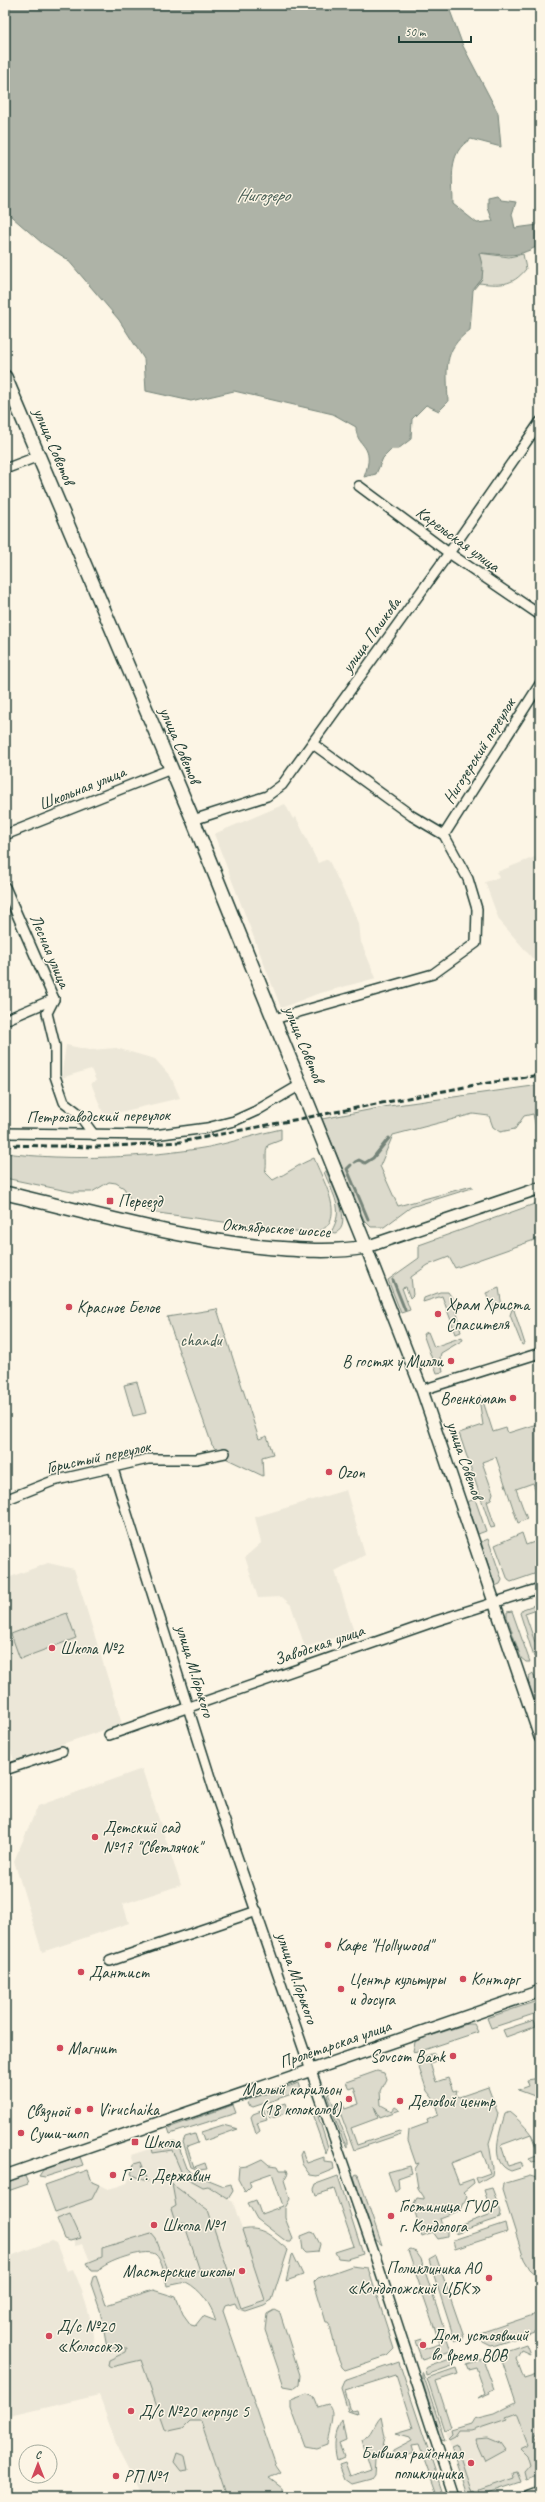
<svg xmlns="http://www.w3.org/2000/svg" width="545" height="2502" font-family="Caveat,sans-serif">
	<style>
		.built { fill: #ece7d8 }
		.green { fill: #dcdacc; stroke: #7e8c80 }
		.water { fill: #aeb3a7; stroke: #758479 }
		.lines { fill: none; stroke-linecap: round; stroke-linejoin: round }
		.stream { stroke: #758479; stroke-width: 3 }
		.minor-casing { stroke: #1f3d34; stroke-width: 12 }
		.tertiary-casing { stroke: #1f3d34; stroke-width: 14 }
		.secondary-casing { stroke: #1f3d34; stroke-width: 16 }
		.minor { stroke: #fcf5e5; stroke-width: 9 }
		.tertiary { stroke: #fcf5e5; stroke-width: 11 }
		.secondary { stroke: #fcf5e5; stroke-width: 13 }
		.rail { stroke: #1f3d34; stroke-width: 3; stroke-dasharray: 6 3; stroke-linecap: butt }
		.poi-dot { fill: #d1495b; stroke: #fcf5e5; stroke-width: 1.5 }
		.labels { text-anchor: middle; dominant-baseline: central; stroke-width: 3; stroke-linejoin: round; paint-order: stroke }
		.street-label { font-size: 17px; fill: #1f3d34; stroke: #fcf5e5 }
		.poi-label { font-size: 17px; fill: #1f3d34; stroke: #fcf5e5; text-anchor: start }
		.park-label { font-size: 17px; fill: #455c52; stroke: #fcf5e5 }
		.water-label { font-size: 18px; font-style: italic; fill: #435a51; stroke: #fcf5e5 }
	</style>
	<rect width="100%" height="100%" fill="#fcf5e5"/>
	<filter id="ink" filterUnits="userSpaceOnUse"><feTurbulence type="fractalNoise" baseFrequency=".025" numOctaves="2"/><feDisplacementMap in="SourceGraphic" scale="8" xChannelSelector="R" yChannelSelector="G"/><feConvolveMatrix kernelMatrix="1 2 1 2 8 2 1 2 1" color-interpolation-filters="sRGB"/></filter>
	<g filter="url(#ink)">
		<g class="built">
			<path d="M285,804L293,819L296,817L318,863L328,859L359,923L361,942L376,978L317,994L281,1008L214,834Z"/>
			<path d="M540,855V967L499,920L485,882L499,878L497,872Z"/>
			<path d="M66,1045L90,1050L116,1048L155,1059L171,1077L180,1098L112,1114L103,1113L91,1083L96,1081L91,1069L61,1078Z"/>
			<path d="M346,1490L365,1555L335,1571L354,1632L305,1647L291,1605L282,1597L258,1598L245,1557L261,1543L255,1517Z"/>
			<path d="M48,1563L74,1569L122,1724L14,1760L5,1734V1579Z"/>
			<path d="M142,1769L181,1885L123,1904L129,1923L42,1952L14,1861L38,1806Z"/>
			<path d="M174,2141L184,2172L233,2202L265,2300L241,2308L226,2262L181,2277L168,2270L156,2239L90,2261L83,2244L75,2246L65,2218L58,2220L45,2185L88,2170L93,2182L108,2189L119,2186L127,2183L135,2166L131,2155Z"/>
			<path d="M51,2241L56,2243L67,2271L73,2269L82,2290L92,2325L94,2347L115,2341L136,2345L161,2419L201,2421L226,2497H142L119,2452L99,2395L5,2417V2258Z"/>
			<path d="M517,2413L540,2475L476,2497H468L446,2432L496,2415Z"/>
		</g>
		<g class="green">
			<path d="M479,253L509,257L523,254L526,269C512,287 499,285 478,283L482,279Z"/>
			<path d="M540,1085V1134L537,1132L533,1114L524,1116L515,1129L500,1132L493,1127L489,1116L473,1114L393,1135L380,1166L398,1206L472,1186V1188L411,1207L384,1227H371L364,1220L322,1119L389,1106Z"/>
			<path d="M281,1129V1140L268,1145C264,1153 268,1164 265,1172L273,1180C288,1173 299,1164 314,1158C323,1182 352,1226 310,1234L151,1212L132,1202L124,1188L116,1183L109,1182L92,1192H72L5,1178V1153C69,1161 146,1158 209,1147C234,1142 257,1134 281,1129Z"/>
			<path d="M326,1171C331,1183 355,1226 335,1233L331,1232C345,1209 333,1195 324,1172Z"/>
			<path d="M540,1202V1238L455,1268L449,1257L428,1265L411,1277L413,1295L410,1298L406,1287L402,1288L410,1310L401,1313L388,1280L419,1258V1245Z"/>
			<path d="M499,1288L502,1307L492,1310L486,1293Z"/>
			<path d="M440,1292H448L455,1302L461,1332L456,1334L442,1296L423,1302L424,1298Z"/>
			<path d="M513,1307L525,1344L522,1345L510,1315Z"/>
			<path d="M217,1309L259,1439L267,1436L273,1454L262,1457L263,1476L223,1457L212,1445L167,1317Z"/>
			<path d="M428,1332L434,1347L462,1337L463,1340L441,1353L440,1357L443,1372L437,1373L423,1334Z"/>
			<path d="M137,1382L146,1413L133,1416L124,1385Z"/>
			<path d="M481,1395L493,1432L506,1428L508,1433L540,1423V1503L533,1483L516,1489L527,1519L518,1523L496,1457L482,1462L493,1493L491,1499L487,1501L495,1527L491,1528L459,1433L483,1425L479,1399Z"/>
			<path d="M475,1499L486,1531L478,1534L467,1502Z"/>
			<path d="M522,1533L526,1545L540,1540V1572L511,1582L508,1580L495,1545Z"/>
			<path d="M488,1539L502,1580L500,1584L495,1586L481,1542Z"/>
			<path d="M540,1603V1608L525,1613L540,1657L538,1659L534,1657L520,1613L523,1609Z"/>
			<path d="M512,1611L530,1662H526L521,1658L507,1617V1612Z"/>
			<path d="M67,1613L76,1638L20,1659L11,1634Z"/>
			<path d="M533,1673L540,1692V1715L528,1681L529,1676Z"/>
			<path d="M540,2000V2012L491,2028L487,2018Z"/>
			<path d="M534,2020L536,2026L506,2037L503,2030Z"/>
			<path d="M467,2024H474L478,2032L415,2053L413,2051L415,2042L418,2040Z"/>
			<path d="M434,2053L436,2061L430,2063L436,2082L448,2078L453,2091L457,2090L456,2094L459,2097L488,2087L498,2114L489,2143L493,2168L492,2175L478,2183L476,2178L490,2173L482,2151L451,2163L459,2184L473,2179L474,2183L463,2192L467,2196L461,2210L440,2218L444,2231L447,2230V2237L438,2239L433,2232L422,2236L413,2205L417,2198L424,2199V2197L418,2188L415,2169L419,2163L416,2164L408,2141L409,2130L428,2123L427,2120L438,2115L435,2101L427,2091L416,2059Z"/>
			<path d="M377,2071L384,2073L386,2079L380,2091L381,2105L392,2111L395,2107L400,2110L380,2117L374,2106L378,2118L351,2128L357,2145L399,2131L401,2134L354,2150L337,2104L342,2102L345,2109L359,2104L354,2087L349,2089L346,2082Z"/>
			<path d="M540,2078V2098L518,2090L529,2086L527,2080Z"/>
			<path d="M299,2083L301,2089L298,2092L253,2107L247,2104L250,2099Z"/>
			<path d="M329,2093L347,2141V2147L343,2140L327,2096Z"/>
			<path d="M285,2103L288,2112L270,2118L267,2109Z"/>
			<path d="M233,2105L236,2113L170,2134L168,2128Z"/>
			<path d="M264,2110L267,2120L257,2123L260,2131L256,2134L251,2117L253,2114Z"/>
			<path d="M509,2112C525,2125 540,2140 540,2161L532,2163L529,2159L539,2155L531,2134L501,2145L508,2166L521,2162L523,2167L511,2171C488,2163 500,2131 505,2114Z"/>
			<path d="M317,2113L328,2147L326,2154L315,2123L316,2122L313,2114Z"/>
			<path d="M223,2125L238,2129L204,2141L201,2132Z"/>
			<path d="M195,2134L198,2143L187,2147L194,2167L205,2163L207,2169L199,2170L191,2167L183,2142L185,2137Z"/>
			<path d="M174,2141L178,2144L187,2168L193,2174L223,2186L231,2184L233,2191L228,2199L208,2186L203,2187L183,2176L172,2150L153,2153L152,2148Z"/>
			<path d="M302,2151L307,2163L324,2157V2162L333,2163L334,2169L317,2176L310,2175L302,2164L300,2155Z"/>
			<path d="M80,2157L83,2165L45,2177L39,2176L43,2170Z"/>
			<path d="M262,2159L269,2165L278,2166L280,2170H287L288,2173L284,2180L290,2199L285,2208V2218L293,2238L291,2242H287L257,2219L248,2203L256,2200L261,2214L283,2206L272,2173L249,2181L251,2186L245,2192L238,2179L239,2167L247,2166Z"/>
			<path d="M141,2162L148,2181H146L131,2174L134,2164Z"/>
			<path d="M410,2166L412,2173L398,2178L399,2189L395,2192L388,2172Z"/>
			<path d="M88,2170L92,2182L99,2185L92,2199L55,2212L45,2185Z"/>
			<path d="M356,2174L358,2175L382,2245L375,2239L354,2177Z"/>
			<path d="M25,2176L28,2184L5,2192V2183Z"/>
			<path d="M338,2176L363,2254L347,2259L338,2258L335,2252L354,2246L334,2189L316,2195L314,2189L316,2184Z"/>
			<path d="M530,2176L540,2179V2278L530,2269L524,2259L502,2190L503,2184Z"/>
			<path d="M172,2184L208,2211L241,2308L265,2300L242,2230C263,2225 273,2238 288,2250L272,2300L264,2305L246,2311L238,2309L235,2303L225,2306L223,2311L276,2465L281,2472L269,2478L282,2488L283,2497H226L201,2421H190L183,2428L169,2431L165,2429L141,2360L111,2367L108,2365L109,2360L126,2352L127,2348H107L100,2310L91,2284L93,2277L96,2276L106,2305L153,2290L176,2297L183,2314L191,2325L195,2326L203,2316L216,2321C211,2304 201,2290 186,2282L167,2286C165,2277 162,2259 155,2254C145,2248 104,2262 98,2271H92L87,2263L102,2257V2248L151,2233L156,2239L168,2270L181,2277L200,2271L184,2223L176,2225L171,2209L176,2206Z"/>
			<path d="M492,2188L501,2212L500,2218L455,2233L458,2226L492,2214L484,2190Z"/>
			<path d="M70,2214L81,2238L70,2241L65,2239L57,2219Z"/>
			<path d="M505,2223L507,2232L455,2249L453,2240Z"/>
			<path d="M311,2232L314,2233L320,2244L318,2252L306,2253L303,2250L301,2236Z"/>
			<path d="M411,2250L416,2252L421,2259L451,2351L422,2360L415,2341L421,2339L424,2349L440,2344L408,2251Z"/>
			<path d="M293,2254L303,2275L286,2281L292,2255Z"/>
			<path d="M436,2256L464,2337L455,2341L429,2260Z"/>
			<path d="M352,2266L368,2268L394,2349L387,2356L345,2370L342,2367L336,2352L330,2325L328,2322H326L314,2282L318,2278Z"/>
			<path d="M274,2310L280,2313L300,2375L299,2385L295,2388L284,2386L265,2330L267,2314Z"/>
			<path d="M539,2313L540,2330L496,2345L491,2346L483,2342L480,2333Z"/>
			<path d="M526,2344L530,2354L521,2350L516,2358L524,2379L540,2374V2432L535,2435L540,2443V2475L526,2480L524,2472L530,2465L527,2455L520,2448L529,2444L517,2413L506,2417L507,2419L471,2431H459L455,2437L449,2440L448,2438L452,2434L451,2430L471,2424L474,2419L494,2414L516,2403L501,2358L496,2360L494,2355Z"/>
			<path d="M450,2359L455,2365L426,2375L425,2368Z"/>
			<path d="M483,2359L494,2389L489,2391L490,2393L478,2398L485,2393L476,2367L468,2369L466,2364Z"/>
			<path d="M399,2362L444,2497H438L419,2445L412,2446L414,2453L396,2459L392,2456L393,2451L412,2441L410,2437L396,2433L413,2428L396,2375L345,2391L351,2411L356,2410L357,2414L348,2411L341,2388L344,2381Z"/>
			<path d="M456,2368L458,2374L436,2381L451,2427L444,2430L427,2378Z"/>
			<path d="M422,2371L445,2441L441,2440L422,2380Z"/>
			<path d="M307,2394L314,2397L318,2407L328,2404C337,2412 328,2433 327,2444L316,2448L305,2446L291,2408V2400Z"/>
			<path d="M381,2417L385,2437L382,2450L375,2458L374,2475L371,2479L352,2484L345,2479L339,2464L345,2462L350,2476L371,2469L362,2440C374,2435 373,2425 381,2417Z"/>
			<path d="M342,2420L346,2441L339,2444L344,2457L337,2460C333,2446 335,2432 342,2420Z"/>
			<path d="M488,2438L500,2443L505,2450L485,2461L475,2439Z"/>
			<path d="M456,2445L472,2492L475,2491L477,2497H468L451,2447Z"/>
			<path d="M177,2453L185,2456L188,2470L181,2471L174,2462Z"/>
			<path d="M517,2472L521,2482L482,2495L480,2490L514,2478L513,2473Z"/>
		</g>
		<path class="water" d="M5,5H448L463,46L498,113L501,147L471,139C447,152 453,180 453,204L477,223L493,221L488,208V197L497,195L501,200L516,202L512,214L515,228L538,225L540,243V245C512,260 508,254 479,253L483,268L482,279L473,290L470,330C442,350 447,370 448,402L439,411L426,405L412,419L411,439L398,449H392L383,458L376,474L364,477C377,443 356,449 356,427L333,414L234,391L191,401L146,391L144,359L119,320L67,259L42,243L5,211Z"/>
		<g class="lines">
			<g class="stream">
				<path d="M355,1162L359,1160L365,1163L373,1158L389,1138"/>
				<path d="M351,1165L347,1169L368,1219"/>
				<path d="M393,1280L405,1310"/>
			</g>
			<g class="minor-casing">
				<g id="minor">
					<path d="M5,469L39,456"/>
					<path d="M359,486L449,553L540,615"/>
					<path d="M193,820L267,796L282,785L449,553L540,422"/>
					<path d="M5,835L171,769"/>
					<path d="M444,835L540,684"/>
					<path d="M5,887L54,999L47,1013L55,1046V1076L64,1102L77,1112L94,1135"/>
					<path d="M274,1019L433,974L476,943L477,909L468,879L444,835L412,816L313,744"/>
					<path d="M5,1020L54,999"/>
					<path d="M5,1133L154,1135L207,1128L234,1121L256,1111L302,1084"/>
					<path d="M422,1390L540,1353"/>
					<path d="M113,1469L214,1790L375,2256L454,2497"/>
					<path d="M5,1500L53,1481L148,1459H196L225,1453"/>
					<path d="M109,1735L436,1621L540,1588"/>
					<path d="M5,1770L62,1751"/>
					<path d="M110,1961L257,1911"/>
				</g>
			</g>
			<g class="tertiary-casing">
				<g id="tertiary">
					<path d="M540,1188L366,1247L422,1390L540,1737"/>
					<path d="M5,2176L540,1991"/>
					<path d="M529,2497L540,2493"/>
				</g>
			</g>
			<g class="secondary-casing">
				<path id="secondary" d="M5,377L193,820L366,1247C333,1253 297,1250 263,1247C176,1238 91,1213 5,1193"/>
			</g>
			<use href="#minor" class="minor"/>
			<use href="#tertiary" class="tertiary"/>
			<use href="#secondary" class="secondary"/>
			<path class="rail" d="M5,1145L97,1147L180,1142L475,1085L540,1075"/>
		</g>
	</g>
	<g class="poi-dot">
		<rect x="106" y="1197" width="8" height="8" rx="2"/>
		<circle cx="69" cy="1307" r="4"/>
		<circle cx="438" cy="1314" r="4"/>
		<circle cx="451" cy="1361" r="4"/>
		<circle cx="513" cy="1398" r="4"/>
		<circle cx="329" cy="1472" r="4"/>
		<circle cx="52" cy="1648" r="4"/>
		<circle cx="95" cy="1837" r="4"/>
		<circle cx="328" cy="1945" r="4"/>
		<circle cx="81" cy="1972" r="4"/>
		<circle cx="463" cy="1979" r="4"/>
		<circle cx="341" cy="1989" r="4"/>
		<circle cx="60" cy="2048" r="4"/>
		<circle cx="453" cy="2056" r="4"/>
		<circle cx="349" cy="2099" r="4"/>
		<circle cx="400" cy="2101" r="4"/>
		<circle cx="90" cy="2109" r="4"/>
		<circle cx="78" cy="2111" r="4"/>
		<circle cx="21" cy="2133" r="4"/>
		<rect x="131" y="2138" width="8" height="8" rx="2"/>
		<circle cx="113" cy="2175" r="4"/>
		<circle cx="391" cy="2216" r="4"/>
		<circle cx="154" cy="2225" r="4"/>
		<circle cx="242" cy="2271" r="4"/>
		<circle cx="489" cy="2278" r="4"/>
		<circle cx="49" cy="2336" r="4"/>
		<circle cx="423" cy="2345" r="4"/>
		<circle cx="131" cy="2411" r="4"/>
		<circle cx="471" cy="2463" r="4"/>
		<circle cx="116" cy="2476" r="4"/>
	</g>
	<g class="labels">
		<g class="street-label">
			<text transform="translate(54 446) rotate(67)">улица Советов</text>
			<text transform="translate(458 539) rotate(36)">Карельская улица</text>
			<text transform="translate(371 635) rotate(-54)">улица Пашкова</text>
			<text transform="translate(180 745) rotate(67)">улица Советов</text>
			<text transform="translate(479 751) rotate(-58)">Нигозерский переулок</text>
			<text transform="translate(82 788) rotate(-22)">Школьная улица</text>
			<text transform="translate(50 951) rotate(67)">Лесная улица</text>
			<text transform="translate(304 1044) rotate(68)">улица Советов</text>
			<text transform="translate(98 1116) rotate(-1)">Петрозаводский переулок</text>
			<text transform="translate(276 1228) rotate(4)">Октябрьское шоссе</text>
			<text transform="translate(98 1457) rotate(-12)">Гористый переулок</text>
			<text transform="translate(465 1460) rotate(71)">улица Советов</text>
			<text transform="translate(319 1645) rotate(-19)">Заводская улица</text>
			<text transform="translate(195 1671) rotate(73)">улица М.Горького</text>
			<text transform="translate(297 1978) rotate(71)">улица М.Горького</text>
			<text transform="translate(335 2044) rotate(-19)">Пролетарская улица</text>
		</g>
		<g class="poi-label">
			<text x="118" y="1201">Переезд</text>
			<text x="446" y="1304">Храм Христа<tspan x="446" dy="20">Спасителя</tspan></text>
			<text x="77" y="1307">Красное Белое</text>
			<text x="443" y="1361" text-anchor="end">В гостях у Милли</text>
			<text x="505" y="1398" text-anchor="end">Военкомат</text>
			<text x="337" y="1472">Ozon</text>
			<text x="60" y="1648">Школа №2</text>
			<text x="103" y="1827">Детский сад<tspan x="103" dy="20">№17 "Светлячок"</tspan></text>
			<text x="336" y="1945">Кафе "Hollywood"</text>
			<text x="89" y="1972">Дантист</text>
			<text x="349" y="1979">Центр культуры<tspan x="349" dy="20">и досуга</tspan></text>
			<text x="471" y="1979">Конторг</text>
			<text x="68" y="2048">Магнит</text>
			<text x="445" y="2056" text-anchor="end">Sovcom Bank</text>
			<text x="341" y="2089" text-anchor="end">Малый карильон<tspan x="341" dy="20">(18 колоколов)</tspan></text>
			<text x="408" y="2101">Деловой центр</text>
			<text x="98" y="2109">Viruchaika</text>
			<text x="70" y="2111" text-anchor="end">Связной</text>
			<text x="29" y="2133">Суши-шоп</text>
			<text x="143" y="2142">Школа</text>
			<text x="121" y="2175">Г. Р. Державин</text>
			<text x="399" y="2206">Гостиница ГУОР<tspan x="399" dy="20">г. Кондопога</tspan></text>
			<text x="162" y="2225">Школа №1</text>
			<text x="481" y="2268" text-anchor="end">Поликлиника АО<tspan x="481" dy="20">«Кондопожский ЦБК»</tspan></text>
			<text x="234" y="2271" text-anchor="end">Мастерские школы</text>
			<text x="57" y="2326">Д/с №20<tspan x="57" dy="20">«Колосок»</tspan></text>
			<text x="431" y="2335">Дом, устоявший<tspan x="431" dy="20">во время ВОВ</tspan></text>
			<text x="139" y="2411">Д/с №20 корпус 5</text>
			<text x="463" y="2453" text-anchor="end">Бывшая районная<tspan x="463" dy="20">поликлиника</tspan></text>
			<text x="124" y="2476">РП №1</text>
		</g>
		<g class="park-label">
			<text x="201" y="1340">chandu</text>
		</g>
		<g class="water-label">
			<text x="263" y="195">Нигозеро</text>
		</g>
	</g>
	<rect width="545" height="2502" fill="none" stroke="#fcf5e5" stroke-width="20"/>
	<rect x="10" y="10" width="525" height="2482" fill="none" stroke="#1f3d34" stroke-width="1.5" filter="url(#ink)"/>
	<g transform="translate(38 2464)"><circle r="19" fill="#fcf5e5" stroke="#a4ab9e"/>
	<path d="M0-3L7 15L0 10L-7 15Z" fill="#d1495b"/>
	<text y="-6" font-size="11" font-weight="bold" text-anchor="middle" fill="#1f3d34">С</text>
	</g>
	<path d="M399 36v6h72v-6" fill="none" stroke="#1f3d34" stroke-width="2"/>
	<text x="405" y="36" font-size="12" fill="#1f3d34" stroke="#fcf5e5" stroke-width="3" paint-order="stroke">50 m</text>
</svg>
